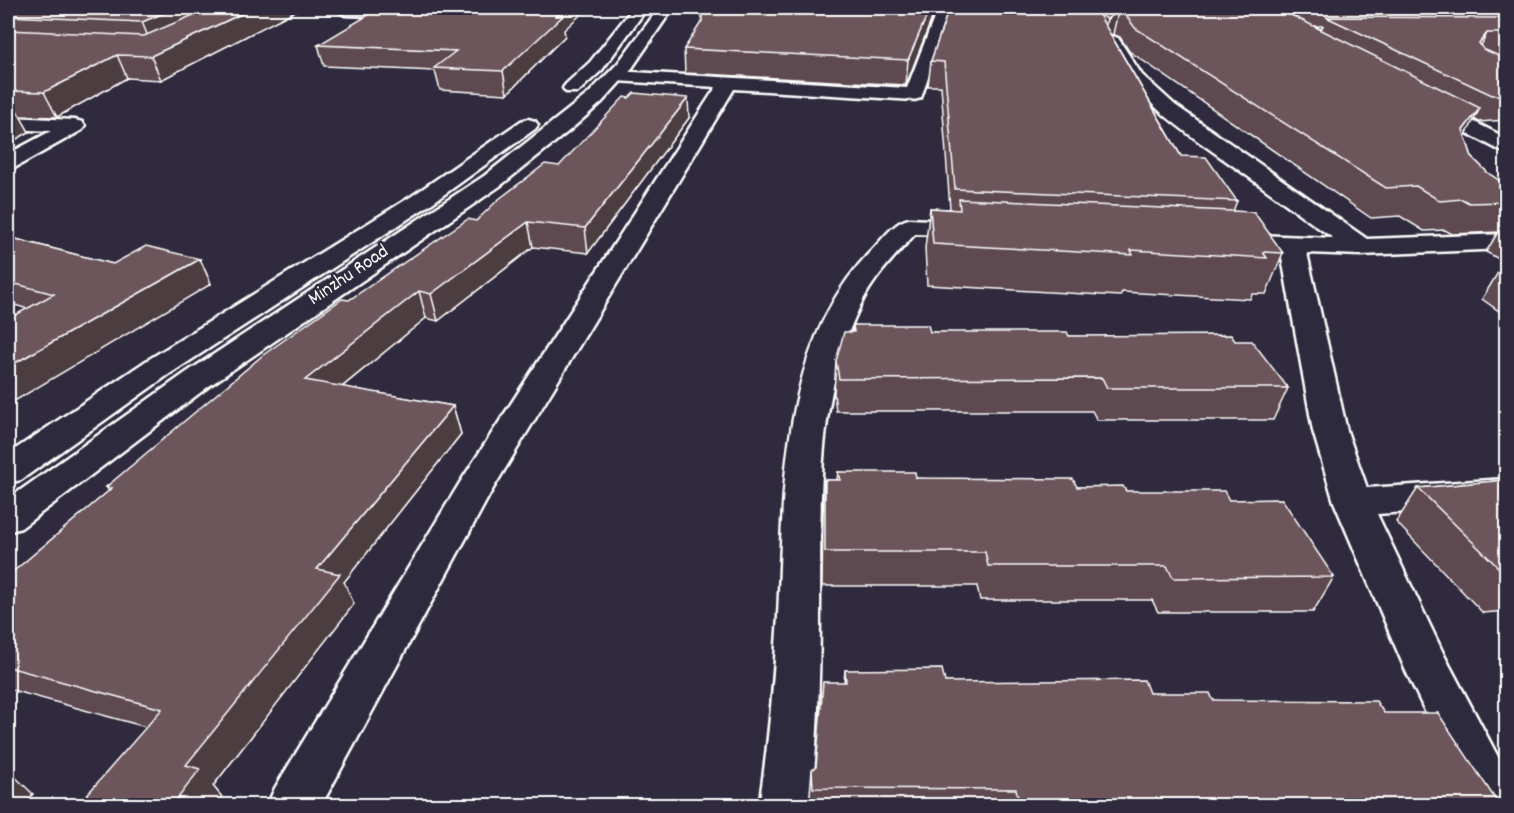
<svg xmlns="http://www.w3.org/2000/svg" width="1514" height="813" font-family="Dekko,sans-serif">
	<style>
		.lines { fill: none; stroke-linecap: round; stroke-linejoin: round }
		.minor-casing { stroke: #fff; stroke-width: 5 }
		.major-casing { stroke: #fff; stroke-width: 5 }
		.minor { fill: #2f2a3d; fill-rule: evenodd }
		.major { fill: #2f2a3d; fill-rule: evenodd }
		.wall { fill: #5d4a4f; stroke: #fff; stroke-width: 1.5; fill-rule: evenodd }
		.shaded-wall { fill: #4c3c40; stroke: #fff; stroke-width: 1.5 }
		.building { fill: #6c565c; stroke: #fff; stroke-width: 1.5 }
		.labels { text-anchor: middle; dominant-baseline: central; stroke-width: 5; stroke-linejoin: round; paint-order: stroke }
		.street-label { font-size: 20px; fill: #fff; stroke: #2f2a3d }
	</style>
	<rect width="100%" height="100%" fill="#2f2a3d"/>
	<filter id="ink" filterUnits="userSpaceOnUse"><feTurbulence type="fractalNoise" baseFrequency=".0167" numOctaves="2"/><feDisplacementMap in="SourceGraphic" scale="12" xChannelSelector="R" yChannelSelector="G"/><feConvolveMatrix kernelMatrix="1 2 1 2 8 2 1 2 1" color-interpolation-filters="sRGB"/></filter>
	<g filter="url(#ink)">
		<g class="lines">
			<g class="minor-casing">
				<g id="minor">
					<path d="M333,8L417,10L424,14L417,18L345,15Z"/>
					<path d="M938,8H952L921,98L914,100L734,89L491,492L321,806H267L275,788L461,481L716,87L616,81L610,80L607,76L610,72L616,71L907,88Z"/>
					<path d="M1112,36L1118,38L1142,75L1175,105L1367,239L1506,234V249L1361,255L1307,253L1347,431L1367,488L1506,479V505L1377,514L1444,655L1506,772V806H1470L1405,669L1334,502L1313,431L1281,252L1224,247L1220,242L1224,237L1233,234L1333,238C1299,214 1266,189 1232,165C1180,128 1134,99 1104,41Z"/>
					<path d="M1431,100L1506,138V152L1499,150L1424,110L1421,106L1424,102Z"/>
					<path d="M8,117L75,120L82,122L85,126L82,130L16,167L8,169V154L51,131L8,129Z"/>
					<path d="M909,219L972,222L981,224L984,229L981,234L972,236L915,234C895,256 873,278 860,306C815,399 821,505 820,605C820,672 818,739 811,806H759C769,742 774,679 778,616C784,493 779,345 872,250C883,239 894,222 909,219Z"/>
				</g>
			</g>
			<g class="major-casing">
				<g id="major">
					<path d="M633,8H642L645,11L602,70L578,92H566L563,88L566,84L590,62Z"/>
					<path d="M659,8H673L630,71L602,102L570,130L500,186L209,386L21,528L8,532V499L187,372L484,176L588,94L618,63Z"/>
					<path d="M528,119L535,121L538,125L535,129L428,206L168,375L21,480L8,483V454L146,361L412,196L521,121Z"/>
				</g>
			</g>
			<use href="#minor" class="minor"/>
			<use href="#major" class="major"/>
		</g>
		<g class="wall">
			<path d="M8,8H301L161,80L127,78L57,117L20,116L29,132L8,144Z"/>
			<path d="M727,8H936L906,85L685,73L684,49Z"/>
			<path d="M949,8H1506V56H1500L1506,59V120L1479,122L1474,119L1465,136L1472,157L1488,173L1506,185V263L1486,252L1498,232L1452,234L1445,230L1424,231L1400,216L1371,218L1129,51L1120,37L1113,34L1111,35L1181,156L1237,201L1233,211L1283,253L1266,294H1252L1250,299L1122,292L1120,296L927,285L925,248L930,208L950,209L941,86H928L931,61ZM1314,26H1323L1321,29Z"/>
			<path d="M564,30L565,36L507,94L440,90L435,71L324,66L318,45Z"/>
			<path d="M689,118L588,253L533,247L438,321L426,318L342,387L453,406L461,434L344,582L354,604L213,786L222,797L146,727L8,689V576L109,491L106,487L349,300L476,221L559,166Z"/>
			<path d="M8,237L113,264L200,259L211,284L28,309L8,303Z"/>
			<path d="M1503,264H1506V316L1482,299Z"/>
			<path d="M853,325L930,332L1235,341L1288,388L1273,420H1097L1092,411H836L834,393L836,361L852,332Z"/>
			<path d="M838,472L916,478L1077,487L1229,500L1334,577L1313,612H1158L1152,600H980L977,586H822L823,514L825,480H837Z"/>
			<path d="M1506,480V611L1483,613L1396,522L1418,488Z"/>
			<path d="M845,670L945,682L1149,693L1213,700L1384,713L1500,806H809L812,770L816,768L844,682Z"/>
		</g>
		<g class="shaded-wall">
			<path d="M176,8H230L151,44L142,22Z"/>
			<path d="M254,8H301L161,80L151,56Z"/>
			<path d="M565,8H588L564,30L565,36L507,94L503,71L556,16Z"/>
			<path d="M930,8H936L906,85L908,60Z"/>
			<path d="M1118,12L1113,34L1102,41L1107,19Z"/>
			<path d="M1487,33L1476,57L1479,43Z"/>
			<path d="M117,55L127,78L57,117L44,92Z"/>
			<path d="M688,98L689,118L588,253L585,228Z"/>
			<path d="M15,107L29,132L8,144V111Z"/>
			<path d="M1480,108L1466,135L1449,158L1463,130Z"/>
			<path d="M528,222L533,247L438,321L431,294Z"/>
			<path d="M200,259L211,284L8,405V367Z"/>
			<path d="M419,291L426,318L316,408L305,380Z"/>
			<path d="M453,406L461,434L344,582L354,604L213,786L222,797L215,806H172L186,765L317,569Z"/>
			<path d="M8,770L33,794L22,806H8Z"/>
		</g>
		<g class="building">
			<path d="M8,8H176L142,22L8,16Z"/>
			<path d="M210,8H254L151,56L117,55L44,92L8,91V30L144,36Z"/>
			<path d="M380,8H565L556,16H563L503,71L434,68L456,51L318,45Z"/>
			<path d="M727,8H930L908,60L684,49L702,21V13Z"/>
			<path d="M949,8H1277L1480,108L1463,130L1472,157L1488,173L1506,185V202L1469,203L1462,199L1440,201L1416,186L1386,188L1135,28L1125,14L1118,12L1107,19L1098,13L1181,156L1206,157L1237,201L955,189L944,62L931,61Z"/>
			<path d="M1326,17L1506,18V33H1487L1479,43L1483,49L1506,59V95H1492Z"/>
			<path d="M634,93L688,98L585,228L528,222L431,294L419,291L305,380L453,406L317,569L340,574L186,765L200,769L172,806H77L162,709L8,667V576L112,488L106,487L263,355L342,299L349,300L468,219L476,221L499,199L545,164L559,166L624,97L629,98Z"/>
			<path d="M8,106L15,107L8,111Z"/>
			<path d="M959,199L1254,212L1283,253L1263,252L1267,258L1131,250L1133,255L933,244L930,208L960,210Z"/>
			<path d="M8,237L113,264L146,246L200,259L8,367V319L54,294L8,282Z"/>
			<path d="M853,325H928L930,332H1067L1069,336L1231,335L1235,341H1252L1288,388H1107L1102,378L839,379L836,361L844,332H854Z"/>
			<path d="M838,472H915L916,478L1073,479L1077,487L1123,486L1126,491H1224L1229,500L1282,499L1334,577L1173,578L1167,566H988L985,552H825V480H840Z"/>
			<path d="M1506,480V575L1418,488Z"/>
			<path d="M942,669L945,682L1144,680L1149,693H1210L1213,700L1376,701L1384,713H1438L1500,806L1020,805L1016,789L813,788L812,770L816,767L823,682H846L845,670Z"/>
		</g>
	</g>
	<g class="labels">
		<g class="street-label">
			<text transform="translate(349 276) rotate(-34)">Minzhu Road</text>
		</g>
	</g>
	<rect width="1514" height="813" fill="none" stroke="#2f2a3d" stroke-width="30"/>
	<rect x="15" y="15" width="1484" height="783" fill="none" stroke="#fff" stroke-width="2" filter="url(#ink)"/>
</svg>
